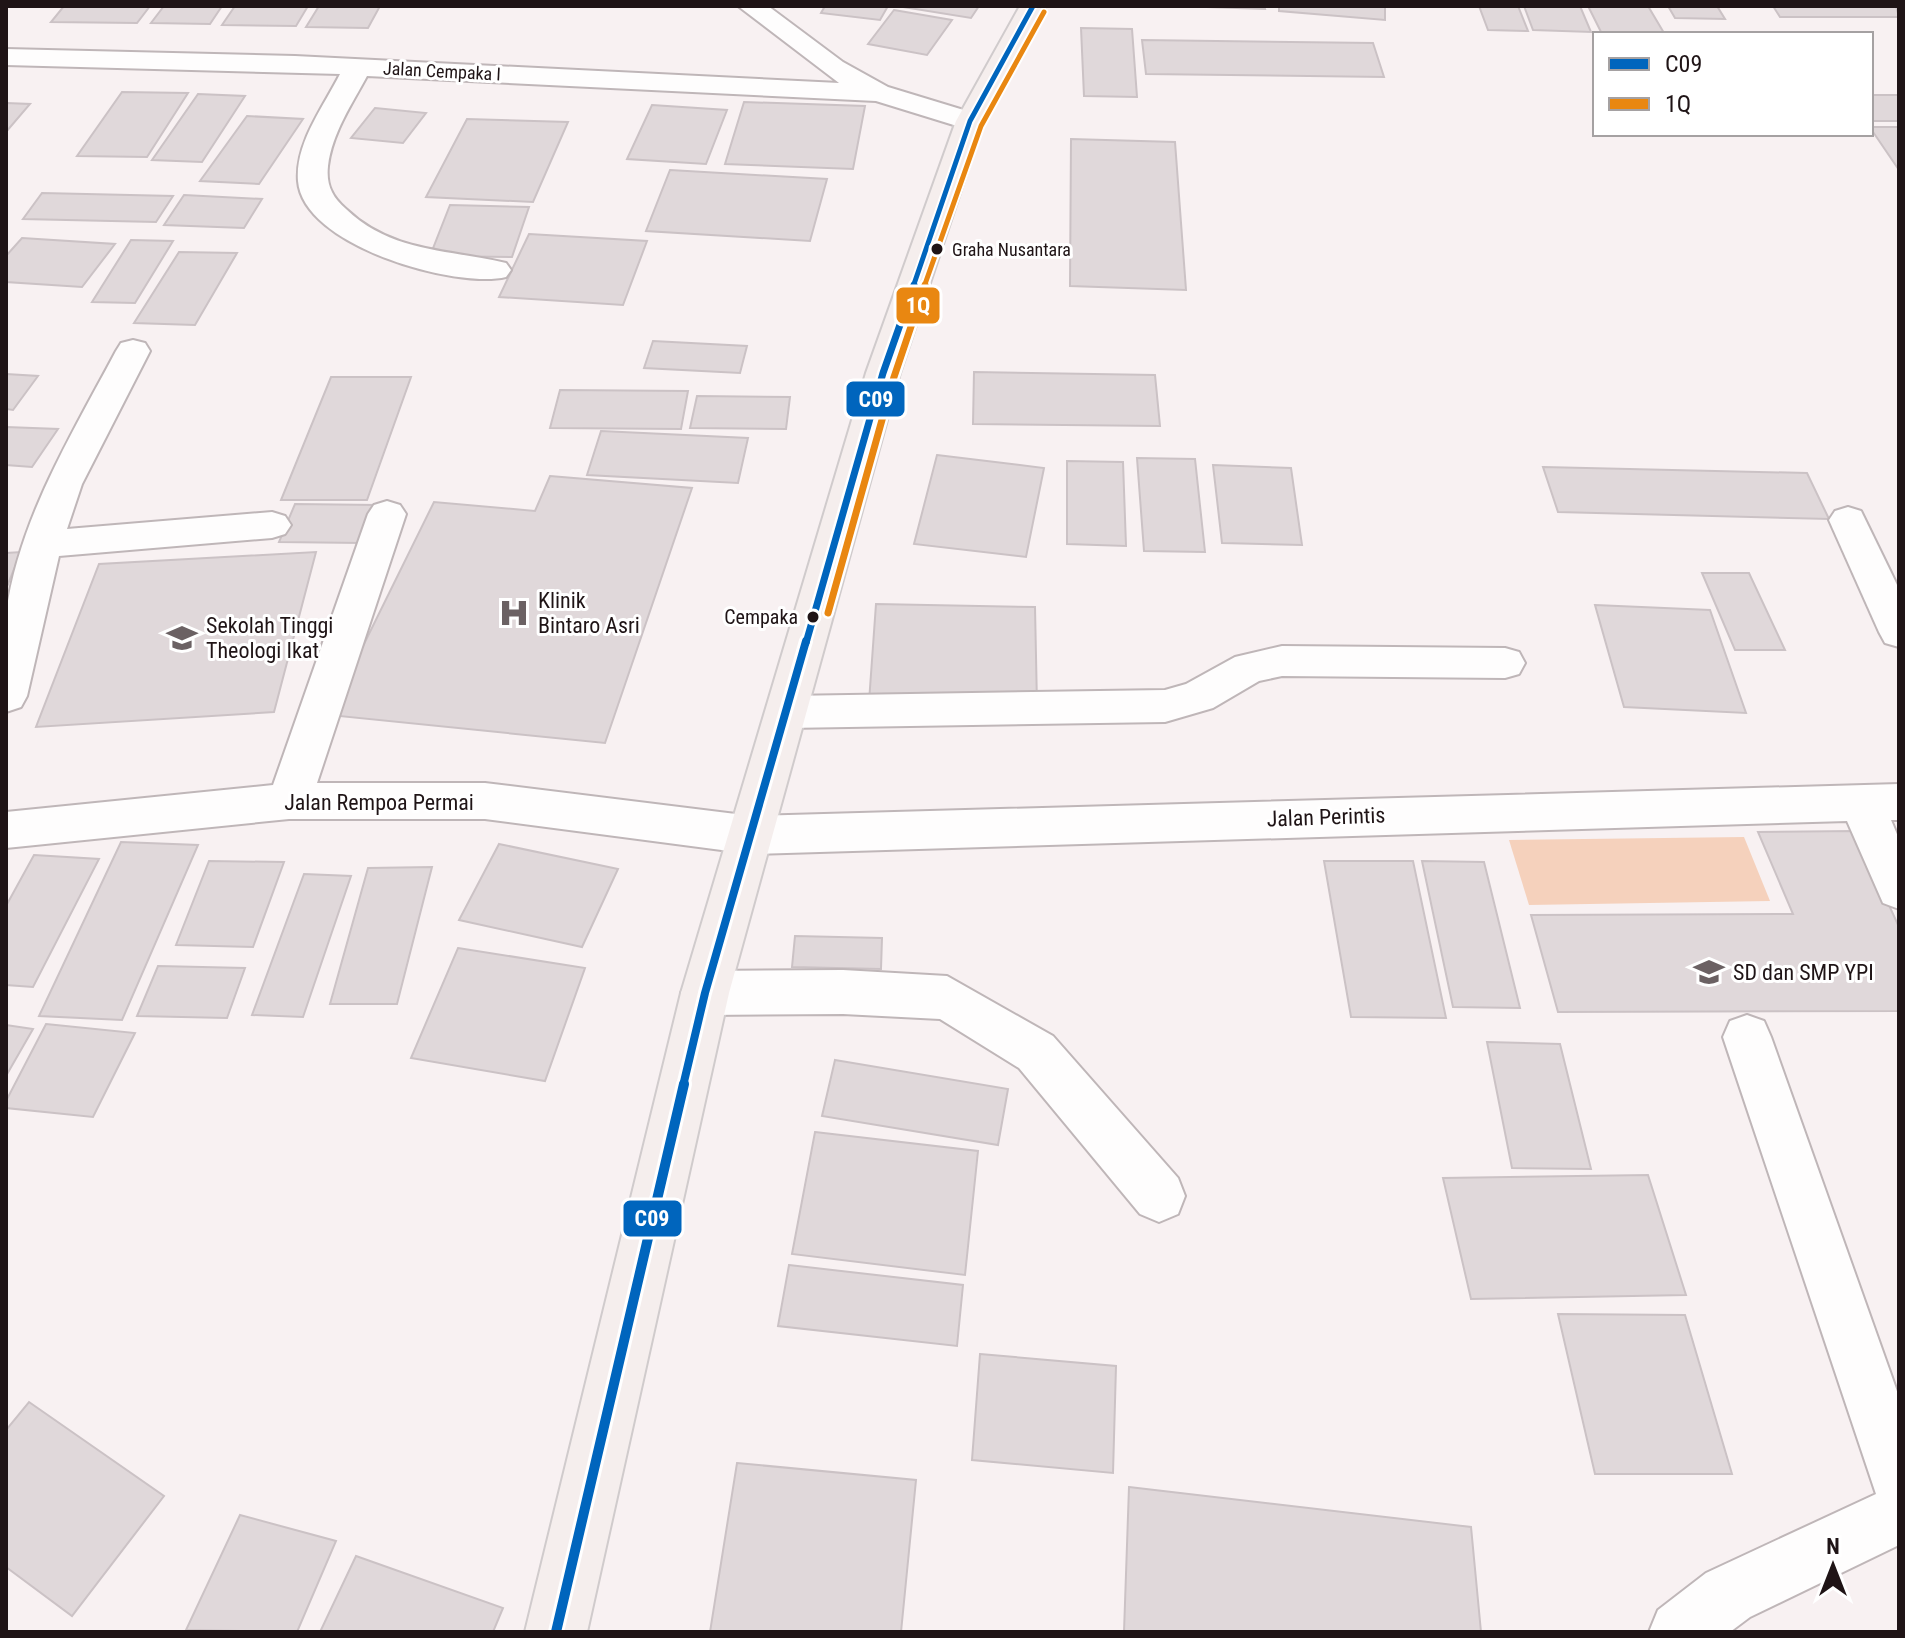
<svg xmlns="http://www.w3.org/2000/svg" width="1905" height="1638" font-family="'Roboto Condensed',sans-serif">
	<style>
		.green { fill: #f5d1bc }
		.building { fill: #e0d8da; stroke: #cbc2c5; stroke-width: 2 }
		.lines { fill: none; stroke-linecap: round; stroke-linejoin: round }
		.minor-casing { stroke: #bfb6b8; stroke-width: 4 }
		.major-casing { stroke: #d0cbcc; stroke-width: 4 }
		.minor { fill: #fefdfd; fill-rule: evenodd }
		.major { fill: #f5eeed; fill-rule: evenodd }
		.bus-1-far3-casing { stroke: #fff; stroke-width: 9 }
		.bus-1-far2-casing { stroke: #fff; stroke-width: 12 }
		.bus-1-far1-casing { stroke: #fff; stroke-width: 14 }
		.bus-1-casing { stroke: #fff; stroke-width: 16 }
		.bus-2-far1-casing { stroke: #fff; stroke-width: 9 }
		.bus-2-casing { stroke: #fff; stroke-width: 12 }
		.bus-1-far3 { stroke: #0065bd; stroke-width: 5 }
		.bus-1-far2 { stroke: #0065bd; stroke-width: 7 }
		.bus-1-far1 { stroke: #0065bd; stroke-width: 8 }
		.bus-1 { stroke: #0065bd; stroke-width: 10 }
		.bus-2-far1 { stroke: #e98711; stroke-width: 5 }
		.bus-2 { stroke: #e98711; stroke-width: 7 }
		.bus-dot { fill: #1f1416; stroke: #fff; stroke-width: 3 }
		.labels { text-anchor: middle; dominant-baseline: central; stroke-width: 6; stroke-linejoin: round; paint-order: stroke }
		.far-street-label { font-size: 18px; fill: #1f1416; stroke: #fff }
		.far-bus-label { font-size: 18px; fill: #1f1416; stroke: #fff; text-anchor: start }
		.bus-label { font-size: 20px; fill: #1f1416; stroke: #fff; text-anchor: end }
		.poi-label { font-size: 22px; fill: #1f1416; stroke: #fff; text-anchor: start }
		.street-label { font-size: 22px; fill: #1f1416; stroke: #fff }
		.line-badge { stroke: #fff; stroke-width: 3 }
		.badge-label { font-size: 22px; text-anchor: middle; font-weight: bold; fill: #fff }
	</style>
	<rect width="100%" height="100%" fill="#f8f1f2"/>
	<path class="green" d="M1744,837L1770,901L1529,905L1509,840Z"/>
	<g class="building">
		<path d="M64,6H150L137,23L51,22Z"/>
		<path d="M164,6H222L210,24L151,23Z"/>
		<path d="M235,6H308L296,26L222,25Z"/>
		<path d="M319,6H380L368,28L306,27Z"/>
		<path d="M825,6H888L880,20L821,13Z"/>
		<path d="M897,6H979L971,18Z"/>
		<path d="M1176,6H1264L1265,9Z"/>
		<path d="M1279,6H1385V20L1279,11Z"/>
		<path d="M1479,6H1518L1528,31L1488,30Z"/>
		<path d="M1524,6H1580L1591,32L1533,30Z"/>
		<path d="M1588,6H1648L1664,33L1601,32Z"/>
		<path d="M1668,6H1717L1725,19L1675,18Z"/>
		<path d="M1773,6H1896L1899,17H1780Z"/>
		<path d="M894,10L952,20L927,55L868,44Z"/>
		<path d="M1081,28L1132,29L1137,97L1084,96Z"/>
		<path d="M1142,40L1373,43L1384,77L1146,74Z"/>
		<path d="M122,92L188,93L147,157L77,156Z"/>
		<path d="M198,94L245,96L202,162L152,160Z"/>
		<rect x="1871" y="95" width="28" height="26"/>
		<path d="M744,102L865,106L853,169L725,164Z"/>
		<path d="M6,103L30,104L6,132Z"/>
		<path d="M652,105L727,110L706,164L627,159Z"/>
		<path d="M375,108L426,113L403,143L351,138Z"/>
		<path d="M247,116L303,119L259,184L200,181Z"/>
		<path d="M467,119L568,122L533,202L426,197Z"/>
		<path d="M1871,127H1899V170L1871,129Z"/>
		<path d="M1071,139L1175,142L1186,290L1070,286Z"/>
		<path d="M670,170L827,179L810,241L646,231Z"/>
		<path d="M42,193L173,196L156,222L23,219Z"/>
		<path d="M184,195L262,199L244,228L164,225Z"/>
		<path d="M450,205L529,207L512,257L430,256Z"/>
		<path d="M529,234L647,241L623,305L499,297Z"/>
		<path d="M22,238L115,244L82,287L6,282V256Z"/>
		<path d="M131,240L173,241L135,303L92,302Z"/>
		<path d="M179,252L237,253L195,325L134,323Z"/>
		<path d="M653,341L747,346L740,373L644,368Z"/>
		<path d="M974,372L1155,375L1160,426L973,424Z"/>
		<path d="M6,374L38,376L13,410L6,409Z"/>
		<path d="M331,377H411L367,500H281Z"/>
		<path d="M560,390L688,391L681,429L550,428Z"/>
		<path d="M697,396L790,397L786,429L690,428Z"/>
		<path d="M6,427L58,429L32,467L6,465Z"/>
		<path d="M601,431L748,438L738,483L587,475Z"/>
		<path d="M937,455L1044,468L1026,557L914,544Z"/>
		<path d="M1137,458L1195,459L1205,552L1144,551Z"/>
		<path d="M1067,461L1123,462L1126,546L1067,544Z"/>
		<path d="M1213,465L1291,468L1302,545L1222,543Z"/>
		<path d="M1543,467L1807,473L1829,519L1558,512Z"/>
		<path d="M550,476L692,488L605,743L329,715L434,502L535,511Z"/>
		<path d="M295,504L377,505L362,543L279,542Z"/>
		<path d="M21,552L6,589V553Z"/>
		<path d="M316,552L274,712L36,727L99,564Z"/>
		<path d="M1702,573H1749L1785,650H1735Z"/>
		<path d="M876,604L1035,607L1037,705L869,702Z"/>
		<path d="M1595,605L1710,610L1746,713L1624,707Z"/>
		<path d="M1855,831L1899,927V1011L1558,1012L1531,915L1793,914L1758,832Z"/>
		<path d="M121,842L198,845L122,1020L39,1016Z"/>
		<path d="M499,844L618,869L582,947L459,920Z"/>
		<path d="M34,855L99,859L33,987L6,985V906Z"/>
		<path d="M209,861L284,862L253,947L176,945Z"/>
		<path d="M1324,861H1413L1446,1018L1351,1017Z"/>
		<path d="M1422,861L1484,862L1520,1008L1453,1007Z"/>
		<path d="M432,867L397,1004H330L368,868Z"/>
		<path d="M304,874L351,876L303,1017L252,1015Z"/>
		<path d="M795,936L882,938L881,969L792,967Z"/>
		<path d="M458,948L585,968L545,1081L411,1058Z"/>
		<path d="M158,966L245,968L227,1018L137,1016Z"/>
		<path d="M46,1024L135,1033L93,1117L6,1108V1101Z"/>
		<path d="M6,1025L33,1029L6,1076Z"/>
		<path d="M1487,1042L1560,1044L1591,1169L1512,1168Z"/>
		<path d="M835,1060L1008,1089L998,1145L822,1116Z"/>
		<path d="M815,1132L978,1151L965,1275L792,1254Z"/>
		<path d="M1648,1175L1686,1295L1471,1299L1443,1178Z"/>
		<path d="M789,1265L963,1285L957,1346L778,1326Z"/>
		<path d="M1558,1314L1685,1315L1732,1474H1595Z"/>
		<path d="M980,1354L1116,1366L1113,1473L972,1460Z"/>
		<path d="M29,1402L164,1496L72,1616L6,1567V1430Z"/>
		<path d="M737,1463L916,1480L901,1632H710Z"/>
		<path d="M1129,1487L1471,1527L1481,1632H1124Z"/>
		<path d="M240,1515L336,1541L297,1632L186,1630Z"/>
		<path d="M356,1556L503,1608L493,1632H320Z"/>
	</g>
	<g class="lines">
		<g class="minor-casing">
			<g id="minor">
				<path d="M738,6H768L843,62L888,87L980,115L984,121L980,127L970,130L876,101L367,76C352,104 332,133 328,166C326,185 332,197 346,209C392,253 448,249 506,263L511,270L506,277C456,289 303,246 298,181C295,143 324,106 340,74L6,65V49L295,56L839,83Z"/>
				<path d="M133,340L145,343L150,351L82,484L67,529L272,512L285,516L291,525L285,534L272,538L59,556L27,696L21,707L6,712C6,680 2,646 6,614C19,519 72,434 116,351L121,343Z"/>
				<path d="M387,501L400,505L406,514L317,783H485L752,816L1899,784V820H1891L1899,839V909L1883,903L1847,821L752,854L485,819H289L6,848V812L273,785L368,514L374,505Z"/>
				<path d="M1848,507L1861,511L1899,589V647L1885,643L1879,632L1829,520L1835,511Z"/>
				<path d="M1282,646L1505,648L1519,652L1525,663L1519,674L1505,678L1282,676L1259,681L1213,708L1165,722L787,728L772,724L766,712L772,700L787,696L1165,690L1186,684L1235,657Z"/>
				<path d="M843,970L947,976L1053,1036L1178,1178L1185,1196L1178,1214L1159,1222L1140,1214L1019,1068L940,1019L843,1014L705,1015L688,1008L681,993L688,978L705,971Z"/>
				<path d="M1747,1015L1764,1021L1771,1037L1899,1397V1545L1750,1617L1730,1632H1649L1658,1610L1706,1573L1876,1494L1723,1037L1730,1021Z"/>
			</g>
		</g>
		<g class="major-casing">
			<path id="major" d="M1020,6H1046L984,121L900,373L729,993L587,1632H525L681,993L866,373L956,121Z"/>
		</g>
		<use href="#minor" class="minor"/>
		<use href="#major" class="major"/>
		<g class="bus-1-far3-casing">
			<path id="bus-1-far3" d="M913,287L970,121L1033,6"/>
		</g>
		<g class="bus-1-far2-casing">
			<path id="bus-1-far2" d="M806,643L883,373L914,285"/>
		</g>
		<g class="bus-1-far1-casing">
			<path id="bus-1-far1" d="M683,1086L705,993L806,641"/>
		</g>
		<g class="bus-1-casing">
			<path id="bus-1" d="M556,1632L684,1084"/>
		</g>
		<g class="bus-2-far1-casing">
			<path id="bus-2-far1" d="M924,287L981,126L1044,12"/>
		</g>
		<g class="bus-2-casing">
			<path id="bus-2" d="M828,613L894,377L925,285"/>
		</g>
		<use href="#bus-1-far3" class="bus-1-far3"/>
		<use href="#bus-1-far2" class="bus-1-far2"/>
		<use href="#bus-1-far1" class="bus-1-far1"/>
		<use href="#bus-1" class="bus-1"/>
		<use href="#bus-2-far1" class="bus-2-far1"/>
		<use href="#bus-2" class="bus-2"/>
	</g>
	<defs>
		<g id="hospital-bare" transform="scale(2.4)"><path d="M-5-5h3v3.5h4V-5h3V5h-3V1.5h-4V5h-3Z" fill="#6b6163" stroke="#fff" stroke-width="2.5" paint-order="stroke"/></g>
		<g id="university-bare" transform="scale(2.4)"><path d="M0-5L7-2L0 1L-7-2ZM-4 1L0 2.5L4 1V4Q0 6-4 4Z" fill="#6b6163" stroke="#fff" stroke-width="2.5" paint-order="stroke"/></g>
		<g id="school-bare" transform="scale(2.4)"><path d="M0-5L7-2L0 1L-7-2ZM-4 1L0 2.5L4 1V4Q0 6-4 4Z" fill="#6b6163" stroke="#fff" stroke-width="2.5" paint-order="stroke"/></g>
	</defs>
	<g fill-rule="evenodd">
		<use href="#hospital-bare" x="514" y="613"/>
		<use href="#university-bare" x="182" y="638"/>
		<use href="#school-bare" x="1709" y="972"/>
	</g>
	<g class="bus-dot">
		<circle cx="937" cy="249" r="7"/>
		<circle cx="813" cy="617" r="7"/>
	</g>
	<g class="labels">
		<g class="far-street-label">
			<text transform="translate(442 71) rotate(3)">Jalan Cempaka I</text>
		</g>
		<g class="far-bus-label">
			<text x="952" y="249">Graha Nusantara</text>
		</g>
		<g class="bus-label">
			<text x="798" y="617">Cempaka</text>
		</g>
		<g class="poi-label">
			<text x="538" y="600">Klinik<tspan x="538" dy="25">Bintaro Asri</tspan></text>
			<text x="206" y="625">Sekolah Tinggi<tspan x="206" dy="25">Theologi Ikat</tspan></text>
			<text x="1733" y="972">SD dan SMP YPI</text>
		</g>
		<g class="street-label">
			<text x="379" y="802">Jalan Rempoa Permai</text>
			<text transform="translate(1326 817) rotate(-2)">Jalan Perintis</text>
		</g>
	</g>
	<g class="line-badge">
		<rect x="895" y="286" width="46" height="39" rx="8" fill="#e98711"/>
		<rect x="845" y="380" width="61" height="38" rx="8" fill="#0065bd"/>
		<rect x="622" y="1199" width="61" height="39" rx="8" fill="#0065bd"/>
	</g>
	<g class="badge-label">
		<text x="918" y="313">1Q</text>
		<text x="876" y="407">C09</text>
		<text x="652" y="1226">C09</text>
	</g>
	<rect width="1905" height="1638" fill="none" stroke="#1f1416" stroke-width="16"/>
	<rect x="1593" y="32" width="280" height="104" fill="#ffffff" stroke="#a5a1a2" stroke-width="2"/>
	<rect x="1609" y="58" width="40" height="12" fill="#0065bd" stroke="#a5a1a2" stroke-width="2"/>
	<text x="1665" y="72" font-size="24" fill="#1f1416">C09</text>
	<rect x="1609" y="98" width="40" height="12" fill="#e98711" stroke="#a5a1a2" stroke-width="2"/>
	<text x="1665" y="112" font-size="24" fill="#1f1416">1Q</text>
	<g transform="translate(1833 1566)" stroke="#ffffff" stroke-width="6" paint-order="stroke">
	<path d="M0-6L14 30L0 20L-14 30Z" fill="#1f1416"/>
	<text y="-12" font-size="22" font-weight="bold" text-anchor="middle" fill="#1f1416">N</text>
	</g>
</svg>
